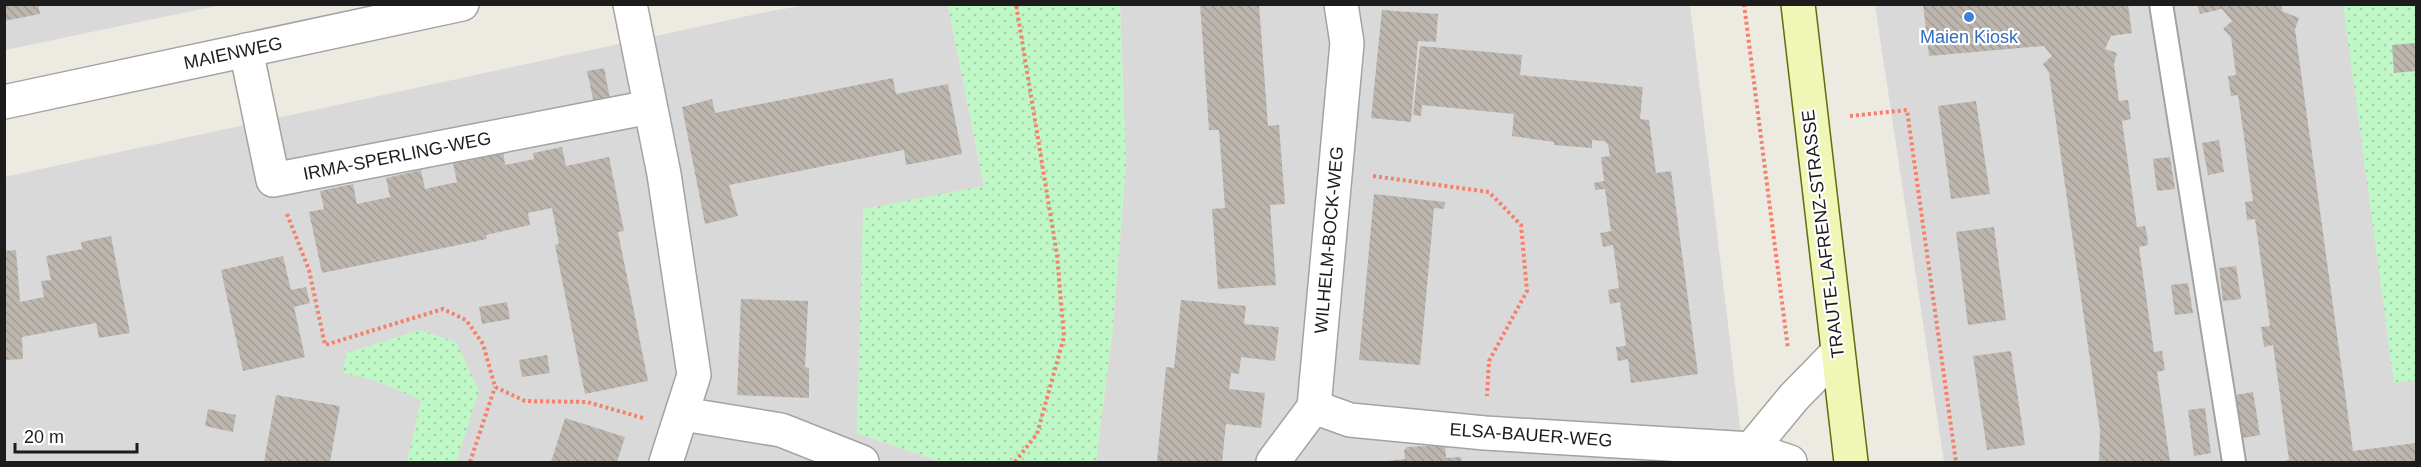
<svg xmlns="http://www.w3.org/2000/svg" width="2421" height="467" font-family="Helvetica,sans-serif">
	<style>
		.residential { fill: #dad9d9 }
		.park { fill: url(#park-dots) }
		.building { fill: url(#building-back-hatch) }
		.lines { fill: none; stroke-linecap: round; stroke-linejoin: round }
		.service-casing { stroke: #a3a3a3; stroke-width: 26 }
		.minor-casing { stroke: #a3a3a3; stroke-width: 36 }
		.tertiary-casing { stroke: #a3a3a3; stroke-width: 36 }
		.secondary-casing { stroke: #5d6d09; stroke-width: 36 }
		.path { stroke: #f4816c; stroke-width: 4; stroke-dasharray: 3 3; stroke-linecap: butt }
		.service { stroke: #fff; stroke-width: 22 }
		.minor { stroke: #fff; stroke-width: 33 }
		.tertiary { stroke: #fff; stroke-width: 33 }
		.secondary { stroke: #f0f6b6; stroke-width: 33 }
		.shop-dot { fill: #3f7fe0; stroke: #fff; stroke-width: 2 }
		.labels { text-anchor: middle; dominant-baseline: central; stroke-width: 4.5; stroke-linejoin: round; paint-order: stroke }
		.shop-label { font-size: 18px; fill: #366cbe; stroke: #fff }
		.street-label { font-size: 18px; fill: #1c1c1c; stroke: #fff }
	</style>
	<defs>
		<pattern id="park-dots" width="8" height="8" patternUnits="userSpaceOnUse" patternTransform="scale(1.5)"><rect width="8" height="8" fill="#bff7c7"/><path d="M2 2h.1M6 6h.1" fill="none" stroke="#a4d3aa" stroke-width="1.8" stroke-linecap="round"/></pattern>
		<pattern id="building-back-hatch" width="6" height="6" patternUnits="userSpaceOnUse" patternTransform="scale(1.5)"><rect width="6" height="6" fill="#bdb6af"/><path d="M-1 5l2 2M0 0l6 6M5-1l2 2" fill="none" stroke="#a29c96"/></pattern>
	</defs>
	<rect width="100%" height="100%" fill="#edeae2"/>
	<g class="residential">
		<path d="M816,4L948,5L984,187L857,433L942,462H5L4,177L776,10Z"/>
		<path d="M5,5H221L5,50Z"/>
		<path d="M1120,5H1690L1740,426L1747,462H1096L1113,326L1126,164Z"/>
		<path d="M1875,5H2416V462H1944Z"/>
	</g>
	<g class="park">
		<path d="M948,5H1120L1126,164L1113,326L1096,462H942L857,433L863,209L984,186Z"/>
		<path d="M2343,5H2416V380L2394,383Z"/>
		<path d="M420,330L456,342L479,391L456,462H407L421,400L374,380L343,373L346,353Z"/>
	</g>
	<g class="building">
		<path d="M4,4H38L40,14L4,21Z"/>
		<path d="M1200,4H1259L1268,126L1279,125L1285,204L1270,205L1276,285L1218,289L1212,209L1225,208L1219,130H1209Z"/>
		<path d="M1923,4H2128L2132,33L2111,36L2105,49L2117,53L2114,64L2119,101L2128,100L2131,119L2122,121L2137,227L2145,226L2147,235L2148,245L2139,247L2154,352L2162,351L2165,370L2157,372L2170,462H2099L2100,430L2049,73L2043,64L2052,56L2044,46L1929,56Z"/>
		<path d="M2197,4H2282V11L2299,18L2295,29L2353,451L2416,443V462H2279L2289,460L2273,345L2264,347L2261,327L2270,326L2255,219L2247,220L2245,202L2253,201L2238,95L2231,96L2228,76L2236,75L2231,37L2223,29L2232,21L2222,9L2200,14Z"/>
		<path d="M1382,10L1438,14L1436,42L1418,41L1411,122L1371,118Z"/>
		<path d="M2416,43V71L2394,73L2392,45Z"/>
		<path d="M1420,46L1522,55L1520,75L1643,87L1640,119L1649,120L1656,173L1671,171L1698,374L1631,383L1628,359L1618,361L1616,347L1626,346L1620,302L1610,304L1608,290L1619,288L1613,245L1603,247L1600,233L1611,231L1605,189L1595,190L1594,183L1604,181L1601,157L1610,156L1608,145L1604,141L1592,140V148L1554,145V142L1512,136L1514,114L1422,105L1421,116L1413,115Z"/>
		<path d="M604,68L611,104L595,108L587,71Z"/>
		<path d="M893,78L896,94L948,84L962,154L906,165L904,150L729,185L738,216L705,224L682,107L712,99L715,113Z"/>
		<path d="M1976,101L1990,194L1951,199L1938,106Z"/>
		<path d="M2219,140L2224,172L2208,175L2202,143Z"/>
		<path d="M562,147L566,166L609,157L624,231L618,232L648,381L585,394L555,245L559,244L552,208L528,213L530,225L486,235L487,239L322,273L309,212L324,209L320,191L353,184L357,204L390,197L386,178L421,170L425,189L457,182L453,163L471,160L470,155L503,149L505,165L534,159L533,153Z"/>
		<path d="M2170,157L2175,189L2157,191L2153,159Z"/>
		<path d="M1374,194L1445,202L1444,209L1434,208L1420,365L1359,360Z"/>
		<path d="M1994,227L2006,320L1968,325L1956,232Z"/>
		<path d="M111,236L130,333L99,338L96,323L22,337L23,359L4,360V251L16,250L20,302L44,297L41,281L51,280L46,256L82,249L81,242Z"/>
		<path d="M283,256L291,290L306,287L310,303L294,307L305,357L243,371L221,270Z"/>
		<path d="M2236,266L2241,299L2223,301L2219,268Z"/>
		<path d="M2188,283L2193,313L2175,315L2171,285Z"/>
		<path d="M741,299L808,301L805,367L809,368V398L737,395Z"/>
		<path d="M1181,300L1246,306L1244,324L1279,327L1275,361L1241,357L1239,374L1231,373L1229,389L1265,393L1261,428L1226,424L1222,462H1157L1166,367L1174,368Z"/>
		<path d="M507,302L510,319L482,324L479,307Z"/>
		<path d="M2011,351L2025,445L1987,450L1973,356Z"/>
		<path d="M547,355L550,373L522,377L519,360Z"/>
		<path d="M2253,392L2260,435L2243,438L2236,395Z"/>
		<path d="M276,395L340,406L330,462H264Z"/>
		<path d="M2205,408L2211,453L2194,456L2188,410Z"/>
		<path d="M208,409L236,415L233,432L205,426Z"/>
		<path d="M565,418L625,437L617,462H551Z"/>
		<path d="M1445,445L1446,458L1461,457L1462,462H1378L1405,459L1404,450L1407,447Z"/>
	</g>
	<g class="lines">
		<g class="service-casing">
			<path id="service" d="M2161,4L2234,462"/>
		</g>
		<g class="minor-casing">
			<g id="minor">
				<path d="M630,4L664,174L694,375L666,462"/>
				<path d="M246,50L273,180L650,107"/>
				<path d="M1314,407L1350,420L1485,433L1751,449L1790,462"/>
				<path d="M683,414L781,430L862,462"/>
				<path d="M1751,449L1794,397L1837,353"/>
				<path d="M1273,462L1314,407L1347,43L1341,4"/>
			</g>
		</g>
		<g class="tertiary-casing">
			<path id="tertiary" d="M4,102L462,4"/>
		</g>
		<g class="secondary-casing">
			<path id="secondary" d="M1798,4L1851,462"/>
		</g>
		<g class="path">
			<path d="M1744,4L1788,349"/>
			<path d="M1850,116L1907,110L1956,462"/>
			<path d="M1373,176L1489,192L1521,225L1527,291L1489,361L1487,396"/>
			<path d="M287,214L309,270L325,345L443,309L466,320L483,344L495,387L525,401L587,402L643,418"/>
			<path d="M470,462L495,387"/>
			<path d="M1015,462L1037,434L1064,337L1057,255L1016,4"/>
		</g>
		<use href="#service" class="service"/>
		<use href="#minor" class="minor"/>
		<use href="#tertiary" class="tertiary"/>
		<use href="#secondary" class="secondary"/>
	</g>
	<circle class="shop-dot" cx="1969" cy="17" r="6"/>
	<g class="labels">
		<g class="shop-label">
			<text x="1969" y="37">Maien Kiosk</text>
		</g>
		<g class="street-label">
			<text transform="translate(233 53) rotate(-12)">MAIENWEG</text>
			<text transform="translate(397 156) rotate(-11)">IRMA-SPERLING-WEG</text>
			<text transform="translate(1823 234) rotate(-97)">TRAUTE-LAFRENZ-STRASSE</text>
			<text transform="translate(1329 240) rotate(-85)">WILHELM-BOCK-WEG</text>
			<text transform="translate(1531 435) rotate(4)">ELSA-BAUER-WEG</text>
		</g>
	</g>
	<rect width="2421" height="467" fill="none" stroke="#1c1c1c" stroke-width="12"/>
	<path d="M15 443v9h122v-9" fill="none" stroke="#1c1c1c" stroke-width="3"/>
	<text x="24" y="443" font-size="18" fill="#1c1c1c" stroke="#ffffff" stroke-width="4.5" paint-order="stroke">20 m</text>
</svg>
